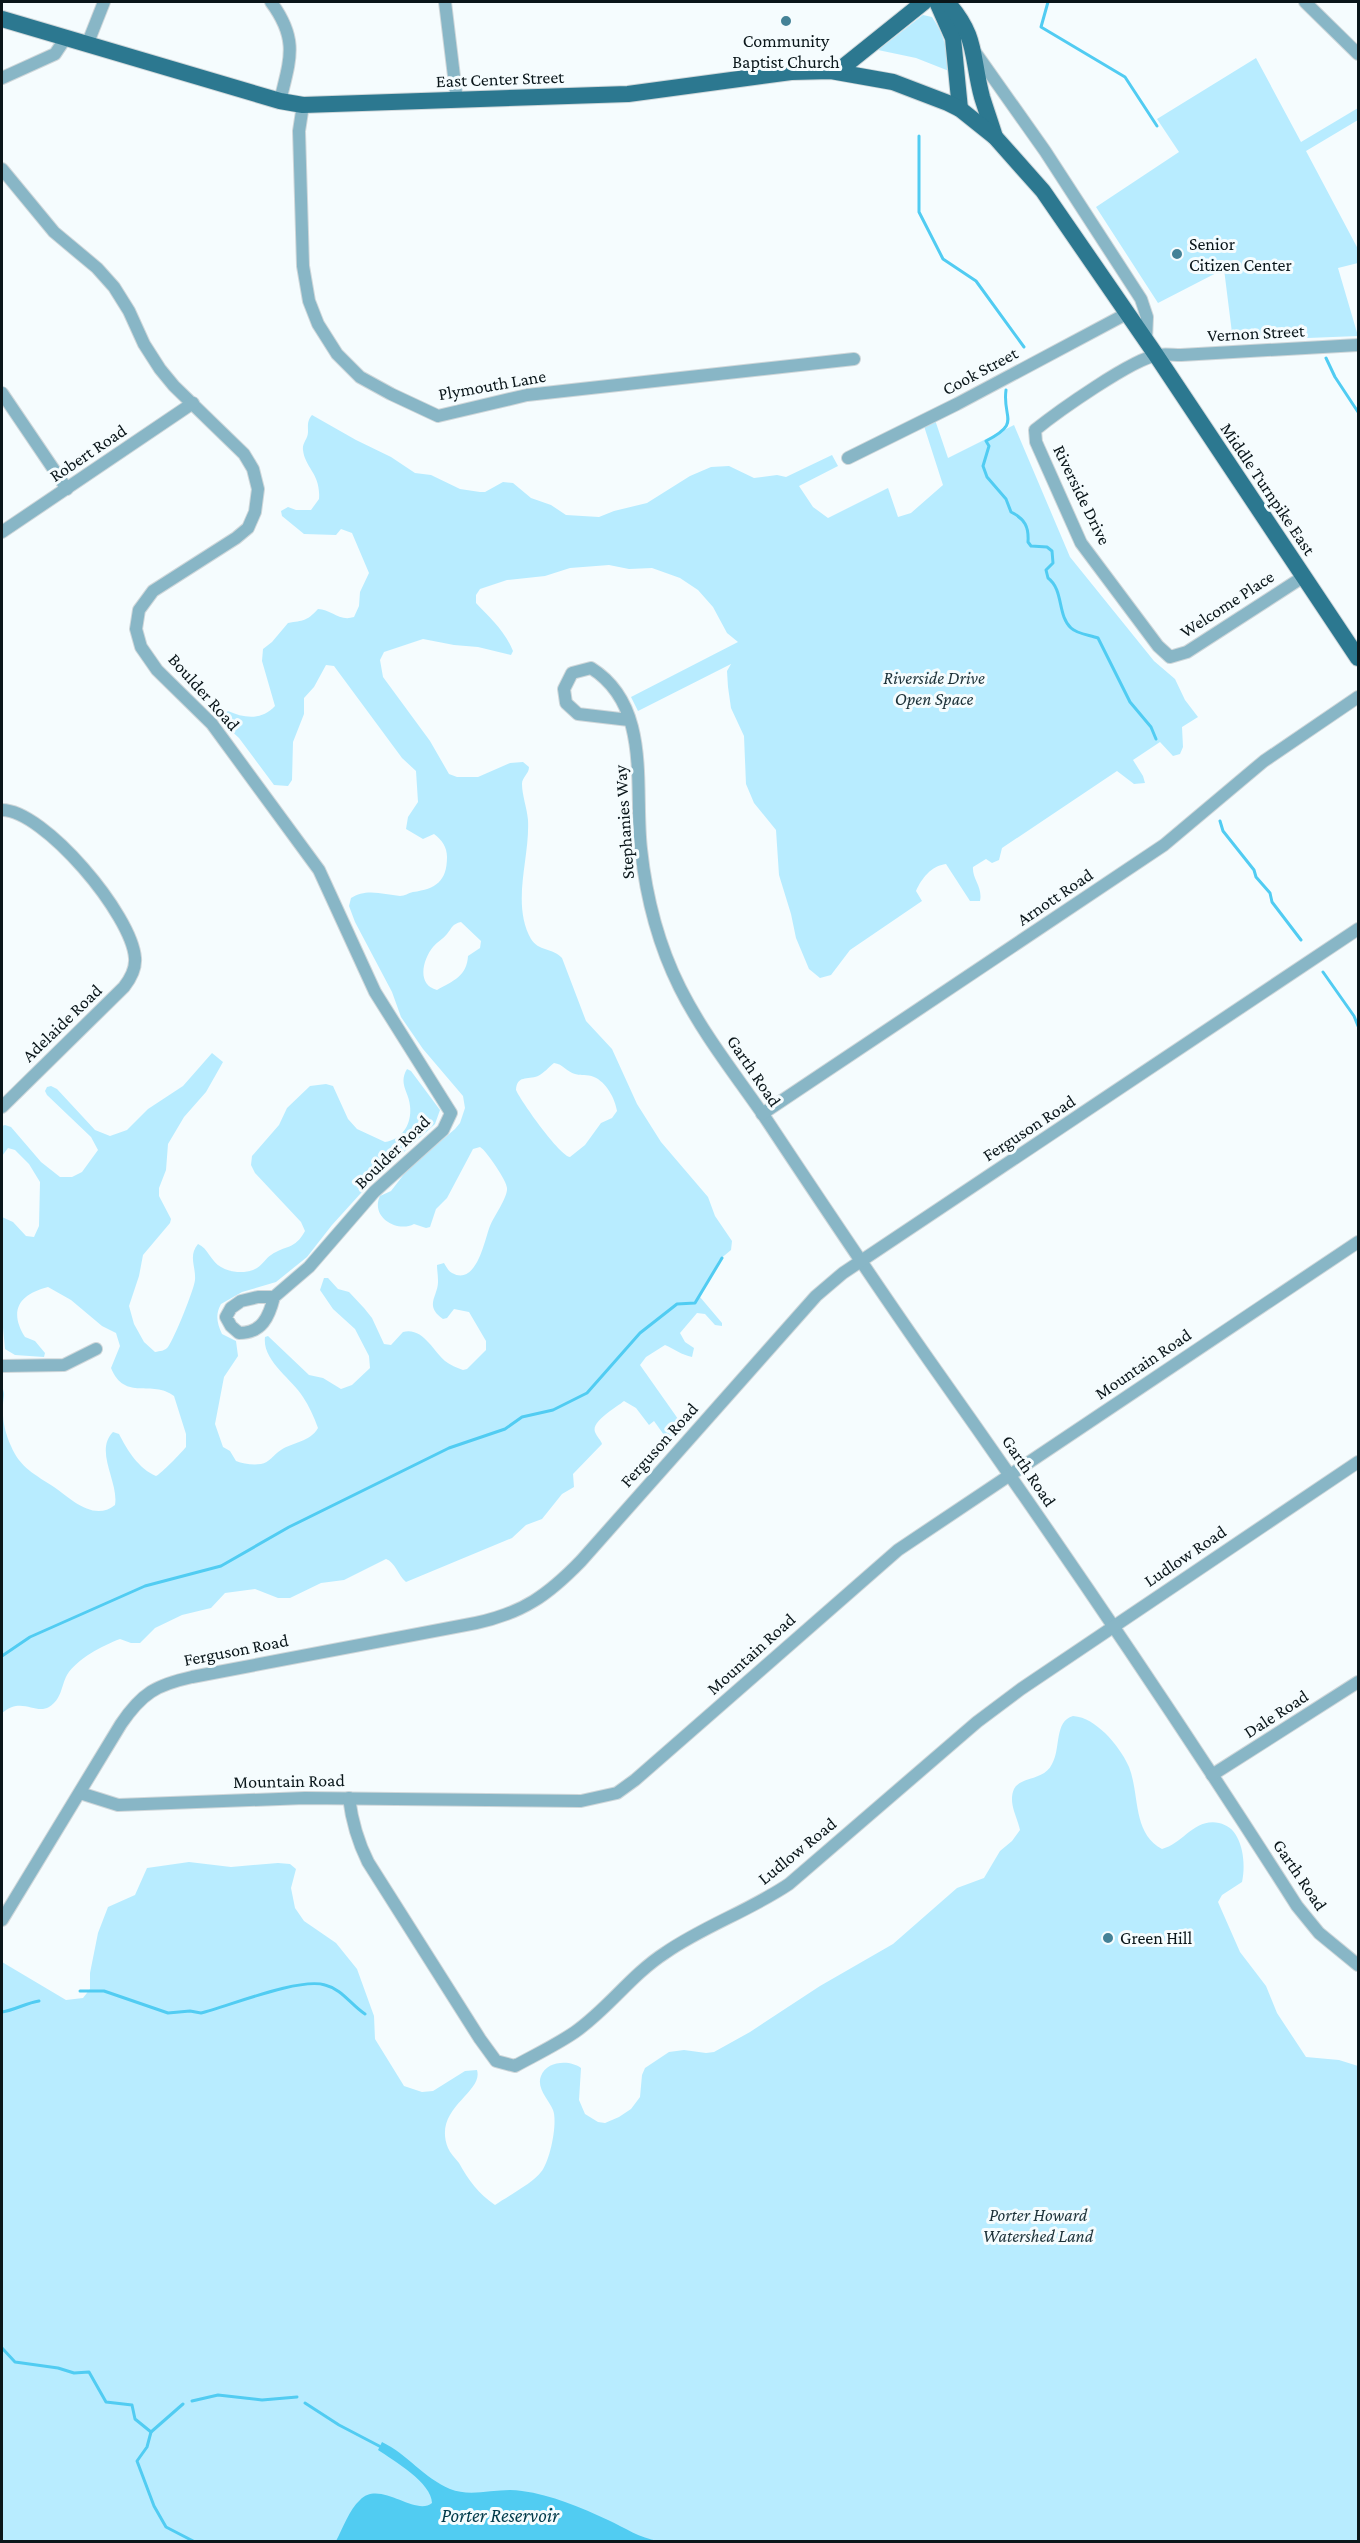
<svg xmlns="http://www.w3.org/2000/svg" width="1360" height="2543" font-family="'Crimson Pro',serif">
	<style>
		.green { fill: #b8ecff; fill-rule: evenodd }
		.water { fill: #51ccf2 }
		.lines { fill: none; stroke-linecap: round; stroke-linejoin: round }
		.stream { stroke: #51ccf2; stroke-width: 3 }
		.minor-casing { stroke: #cfd7da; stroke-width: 14 }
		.major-casing { stroke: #cfd7da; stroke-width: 18 }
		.minor { stroke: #88b6c6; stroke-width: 12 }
		.major { stroke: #2c7890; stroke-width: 16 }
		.poi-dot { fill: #448297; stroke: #f5fcfe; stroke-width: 2 }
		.labels { text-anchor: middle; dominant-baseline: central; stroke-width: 6; stroke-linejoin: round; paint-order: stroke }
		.poi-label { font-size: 18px; fill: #0a161a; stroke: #f5fcfe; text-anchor: start }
		.street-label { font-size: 18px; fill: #0a161a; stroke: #f5fcfe }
		.park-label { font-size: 18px; font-style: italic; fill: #1c3138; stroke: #f5fcfe }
		.water-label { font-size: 20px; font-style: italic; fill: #003a49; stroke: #f5fcfe }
	</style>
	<rect width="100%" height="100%" fill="#f5fcfe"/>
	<g class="green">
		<path d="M923,15L932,17C944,34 948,51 949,71L916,58L878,50Z"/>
		<path d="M1256,58L1301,142L1358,108V120L1306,151L1358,249V263L1338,268L1358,336L1233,341L1224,269L1158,303L1096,207L1179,152L1157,119Z"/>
		<path d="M312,415L356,440L391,457L415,473L431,475L460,489L480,492H485L503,482L513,483L531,498L551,505L566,515L599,517L614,511L647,503L690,476L711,467L729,466L754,478L777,475L786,477L832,455L838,466L799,486L813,507L828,518L888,488L898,517L911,513L943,485L923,423L934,417L948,458L1014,425L1070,557L1154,661L1175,679L1185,700L1198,717L1182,727L1183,747L1180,754L1173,756L1160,742L1133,760L1143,776L1145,783L1134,784L1117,771L1002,848L999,860L992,863L986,859L973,867C972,879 983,887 980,901H970L946,864C931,866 922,878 916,891L922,901L850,950L831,975L820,978L809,969L796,938L791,914L779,875L776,830L754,803L746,784L744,736L731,708L728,687L727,671L731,664L638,711L631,697L738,642L727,633L713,607L698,590L680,578L652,568L629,569L609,565L570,568L545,576L507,580L480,589L476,595V603C490,618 505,631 513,651L511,655L478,647L454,645L423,639L384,652L380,660L383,677L430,741L449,774L457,777H478L510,763L523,762L529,767C529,774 522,777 522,784C522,795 527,808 528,820C530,859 511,903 531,939C538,951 553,948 562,958L586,1021L612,1049L637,1104L661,1142L708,1197L715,1216L732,1241L731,1250L719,1260L700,1297L722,1323V1326L715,1325L705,1314L697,1313L680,1333L685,1342L694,1348L692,1357C682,1355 674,1349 665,1345L646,1357L640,1365L683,1426L669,1442L654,1421L649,1425L636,1408L624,1401C617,1407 591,1421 595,1432C597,1437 601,1440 602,1444L573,1474L574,1487L562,1494L542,1519L526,1525L512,1538L406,1582C398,1575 395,1562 386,1559L344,1580L321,1583L290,1598H278L255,1589L225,1593L211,1608L182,1615L155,1628L140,1643H131L120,1639C102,1646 78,1658 67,1675C61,1686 62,1699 49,1707C35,1715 22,1696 2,1713V1387C6,1394 3,1398 3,1405C2,1419 5,1433 11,1446C20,1468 36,1475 54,1487C71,1499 94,1522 115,1505C119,1482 94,1451 113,1432L119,1434C127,1450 139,1469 156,1476C161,1474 181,1453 186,1447V1434L174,1396C152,1379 125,1402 111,1368L120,1346L116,1333L102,1326L71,1300L48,1287C20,1294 8,1310 25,1337L35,1341L45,1353L44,1357L15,1355L5,1349L2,1317V1217L13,1222L26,1236L34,1237L39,1226L40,1182L29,1164L15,1150L8,1148L2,1156V1126L5,1125L11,1127L41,1162L60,1177H72L82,1172L98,1150L91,1137L47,1095L45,1091L47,1087L51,1086L57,1089L95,1130L110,1136L127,1130L148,1109L183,1086L212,1053L223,1062L206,1092L184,1117L168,1144L166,1170L159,1188V1196L171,1219L170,1223L143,1255L139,1276L129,1306L134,1324L144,1342L155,1352C160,1351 165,1351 168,1347C174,1339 194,1290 195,1280C196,1266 188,1256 198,1244C208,1248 211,1262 221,1267C230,1273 248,1274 257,1268C263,1264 266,1258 271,1255C285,1245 295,1250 305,1231L301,1222L255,1173L251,1165L252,1156L279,1125L287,1108L310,1086L326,1084L333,1086L348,1119L357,1129L385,1142C403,1139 412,1123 410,1106C409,1092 398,1084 407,1069L411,1071L440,1110L435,1124L371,1182L332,1225L307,1257L276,1282L242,1292L221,1304C215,1315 217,1323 222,1334L236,1341L238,1356L224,1377L215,1424L223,1447L230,1451L236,1461C243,1464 253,1465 261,1464C269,1463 274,1454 281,1450C293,1442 310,1442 318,1428C314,1417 309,1406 303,1397C292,1379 262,1361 265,1337L268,1336L309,1375L323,1378L341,1389L352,1385L370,1368L369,1356L355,1329L333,1309L320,1290L324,1278H328L338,1289L349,1292L364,1308L372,1318L384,1344L391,1345L403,1332C423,1327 433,1351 445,1361C450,1365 457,1368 463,1370L467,1369L486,1350V1341L469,1312L454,1309L447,1318L443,1319C423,1305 439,1296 438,1280C438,1275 437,1270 437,1265L444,1263C446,1266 448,1271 452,1273C477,1287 485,1238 490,1226C494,1216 508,1197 507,1188C507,1181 486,1150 480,1147L473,1149L447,1198L436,1209L430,1227L426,1228L414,1224C397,1233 370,1217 380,1196L391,1191L408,1169L455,1129L460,1123L465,1108L463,1096L423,1049L401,1017L392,992L355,922L349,906L351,898C365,888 384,894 400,896C405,896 408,893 413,892C436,889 447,881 447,857C447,847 442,840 434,834L423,839L406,829L408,817L418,802L416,771L402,758L334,666L326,665L314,687L304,698V714L293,742L292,780L288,786L274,785L239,738L226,726L221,715L228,711C244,718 261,721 275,706L262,661L263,649L272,642L288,623C304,620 306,622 318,609C331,609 339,622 354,617L359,606L360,592L369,573L352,533L341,529L336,535L304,534L282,516L281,511L288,507L296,510H311L319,499C321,474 305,468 303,450C302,443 308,439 308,432C308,425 307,421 312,415ZM461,922L481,941L480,948L468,956C467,976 453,981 437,990C416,985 423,959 433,947C437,942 443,939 447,934C452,928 452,924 461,922ZM554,1063C563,1064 567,1072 575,1074C581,1076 587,1074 594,1077C606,1082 615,1098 617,1111L612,1118L601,1123L585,1145L570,1157C560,1156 522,1103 516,1090C517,1075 527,1080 538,1076C544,1073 549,1067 554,1063Z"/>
		<path d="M1073,1716C1086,1717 1095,1724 1105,1733C1115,1743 1123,1754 1129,1767C1140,1795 1132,1833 1162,1849C1183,1844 1194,1818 1219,1823C1227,1825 1233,1829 1237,1837C1244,1850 1245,1868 1242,1882L1222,1895L1218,1902L1240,1952L1266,1986L1277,2013L1306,2057L1339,2060L1358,2066V2541H2V1962L66,2000L83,1998L90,1989V1973L98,1933L108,1907L135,1895L147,1868L189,1862L231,1867L278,1863L290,1864L296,1869L291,1888L295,1908L304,1921L336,1943L357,1969L374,2016L375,2039L404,2086L422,2092L433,2091L465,2071L477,2070C484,2093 432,2108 448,2148C450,2153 455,2158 459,2163C469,2181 478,2193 495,2205C507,2197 534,2182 541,2172C550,2162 558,2122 553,2110C549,2100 536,2088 541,2076C547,2060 571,2060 581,2068L579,2100L585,2114L598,2122L605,2123L619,2117L631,2109L640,2097L642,2075L645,2068L669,2052L684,2050L706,2053L714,2052L750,2032L820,1986L893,1944L957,1888L984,1878L1000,1851L1012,1841L1020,1830C1017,1816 1008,1803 1014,1789C1021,1776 1044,1781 1052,1764C1061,1749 1054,1721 1073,1716Z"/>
	</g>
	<path class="water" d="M382,2442C407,2454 424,2478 450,2489C472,2498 498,2487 522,2491C552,2495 580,2507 608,2520C625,2528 640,2538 658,2541H336C343,2528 349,2510 360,2500C380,2479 415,2517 432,2503C432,2483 393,2460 378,2450Z"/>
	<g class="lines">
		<g class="stream">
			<path d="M1048,2L1041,27L1125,77L1157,126"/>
			<path d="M919,136V212L943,259L976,281L1024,347"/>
			<path d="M1326,358L1335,377L1358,412"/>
			<path d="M1006,390C1002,419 1022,422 986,441L989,446L983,466L987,477L1006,499L1011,512C1025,519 1029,527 1028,542L1031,546L1047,547L1052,551L1053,563L1046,570L1048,578C1064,590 1057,615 1071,628C1077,634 1090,635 1098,638L1130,702L1151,727L1156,739"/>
			<path d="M1220,821L1223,831L1254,870L1256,877L1270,893L1272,902L1301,940"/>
			<path d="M1323,972L1354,1016L1358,1026"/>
			<path d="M2,1656L30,1637L145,1586L221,1566L289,1527L449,1448L505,1429L522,1417L553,1410L587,1393L640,1333L677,1304L695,1303L722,1258"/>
			<path d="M80,1991H104L168,2013L190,2011L201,2013C229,2006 300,1977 325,1985C342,1989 351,2005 365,2014"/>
			<path d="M2,2012C15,2010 26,2003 39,2001"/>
			<path d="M2,2348L15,2362L58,2368L74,2373L89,2372L106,2402L132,2405L135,2419L151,2432L183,2404"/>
			<path d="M192,2401L218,2395L262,2400L297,2397"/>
			<path d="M305,2403L339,2425L383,2448"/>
			<path d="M151,2432L147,2447L137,2461L154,2506L166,2527L195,2542"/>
		</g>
		<g class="minor-casing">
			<g id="minor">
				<path d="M271,2C299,40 290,59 280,101"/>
				<path d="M445,2L457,101"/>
				<path d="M1305,2L1358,54"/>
				<path d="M87,45L104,2"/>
				<path d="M975,52L1045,151L1141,299L1147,317L1146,340"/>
				<path d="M2,78L55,54L65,39"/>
				<path d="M303,105L299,131L303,266L309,301L318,324L337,354L360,377L391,394L438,416L527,395L854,359"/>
				<path d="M2,169L54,232L97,268L114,287L129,311L144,344L160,369L174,386L244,454L253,469L258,489L255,512L248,528L236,538L153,591L139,610L136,629L141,647L157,670L212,724L319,870L375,992L451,1113L443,1130L374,1192L309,1267L274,1297H258L241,1301L231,1308L226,1317L231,1326L239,1333C262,1333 269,1317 274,1297"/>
				<path d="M2,393L67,489"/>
				<path d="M848,458L957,404L1126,314"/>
				<path d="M2,532L193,403"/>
				<path d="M1303,577L1187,652L1170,657L1158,646L1081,543L1036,442L1035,430C1056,413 1133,358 1158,355C1165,354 1173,355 1181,355L1358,345"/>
				<path d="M629,720L578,714L566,703L564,689L572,673L591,668C652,706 634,788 641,849C646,896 659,946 680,988C703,1034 735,1074 764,1116C819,1199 874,1282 931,1363C1057,1541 1180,1722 1297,1906L1319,1933L1358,1965"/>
				<path d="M2,810C44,810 132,915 135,958C136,969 131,978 124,987L2,1107"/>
				<path d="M762,1114L1164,845L1264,761L1358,697"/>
				<path d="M2,1366L64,1365L96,1349"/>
				<path d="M1212,1775L1358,1682"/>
				<path d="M80,1793L118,1805L305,1798L581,1801L617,1793L635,1780L898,1550L1358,1242"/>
				<path d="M349,1798C352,1822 357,1840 368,1862L480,2039L496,2061L515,2066C535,2055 556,2045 575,2032C608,2009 631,1975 665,1953C704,1926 749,1911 789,1884L977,1722L1021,1689L1358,1462"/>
				<path d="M2,1920L121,1724C142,1693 156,1685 192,1677L476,1623C523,1613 548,1595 581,1561L816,1296L843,1273L1358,929"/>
			</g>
		</g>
		<g class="major-casing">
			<g id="major">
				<path d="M937,2L953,38L960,109"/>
				<path d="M947,2C978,37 971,56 982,97C986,110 991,124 995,137"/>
				<path d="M2,19L280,101L303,105L628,94L791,72L831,71L893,82L948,103L960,109L995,137L1043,191L1156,355L1358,658"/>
				<path d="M838,71L924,2"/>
			</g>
		</g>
		<use href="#minor" class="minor"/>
		<use href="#major" class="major"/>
	</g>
	<g class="poi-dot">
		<circle cx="786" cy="21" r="6"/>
		<circle cx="1177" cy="254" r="6"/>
		<circle cx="1108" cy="1938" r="6"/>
	</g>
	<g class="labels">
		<g class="poi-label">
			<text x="786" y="41" text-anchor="middle">Community<tspan x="786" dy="21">Baptist Church</tspan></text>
			<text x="1189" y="244">Senior<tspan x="1189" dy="21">Citizen Center</tspan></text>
			<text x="1120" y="1938">Green Hill</text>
		</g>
		<g class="street-label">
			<text transform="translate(500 79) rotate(-2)">East Center Street</text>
			<text transform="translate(1256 333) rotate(-3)">Vernon Street</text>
			<text transform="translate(980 371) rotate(-28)">Cook Street</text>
			<text transform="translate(492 385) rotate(-10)">Plymouth Lane</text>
			<text transform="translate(88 453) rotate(-34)">Robert Road</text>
			<text transform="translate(1268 489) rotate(56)">Middle Turnpike East</text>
			<text transform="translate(1082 495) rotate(64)">Riverside Drive</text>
			<text transform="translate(1227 604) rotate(-33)">Welcome Place</text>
			<text transform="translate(204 692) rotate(48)">Boulder Road</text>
			<text transform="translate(624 822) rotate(-94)">Stephanies Way</text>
			<text transform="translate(1055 897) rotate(-34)">Arnott Road</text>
			<text transform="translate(62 1023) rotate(-44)">Adelaide Road</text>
			<text transform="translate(754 1071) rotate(56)">Garth Road</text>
			<text transform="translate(1029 1128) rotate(-33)">Ferguson Road</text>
			<text transform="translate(392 1152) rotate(-44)">Boulder Road</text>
			<text transform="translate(1143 1364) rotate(-34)">Mountain Road</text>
			<text transform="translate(659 1445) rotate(-48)">Ferguson Road</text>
			<text transform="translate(1029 1471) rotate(56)">Garth Road</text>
			<text transform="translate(1185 1556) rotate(-34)">Ludlow Road</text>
			<text transform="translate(236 1650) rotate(-11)">Ferguson Road</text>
			<text transform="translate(751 1654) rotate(-42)">Mountain Road</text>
			<text transform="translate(1276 1714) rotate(-33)">Dale Road</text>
			<text transform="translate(289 1781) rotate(-1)">Mountain Road</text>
			<text transform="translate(797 1851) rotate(-39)">Ludlow Road</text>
			<text transform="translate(1300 1875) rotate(56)">Garth Road</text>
		</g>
		<g class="park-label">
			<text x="934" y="678">Riverside Drive<tspan x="934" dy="21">Open Space</tspan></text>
			<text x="1038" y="2215">Porter Howard<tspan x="1038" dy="21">Watershed Land</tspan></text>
		</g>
		<g class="water-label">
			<text x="500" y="2515">Porter Reservoir</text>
		</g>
	</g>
	<rect width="1360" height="2543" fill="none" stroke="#0a161a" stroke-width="6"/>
</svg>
